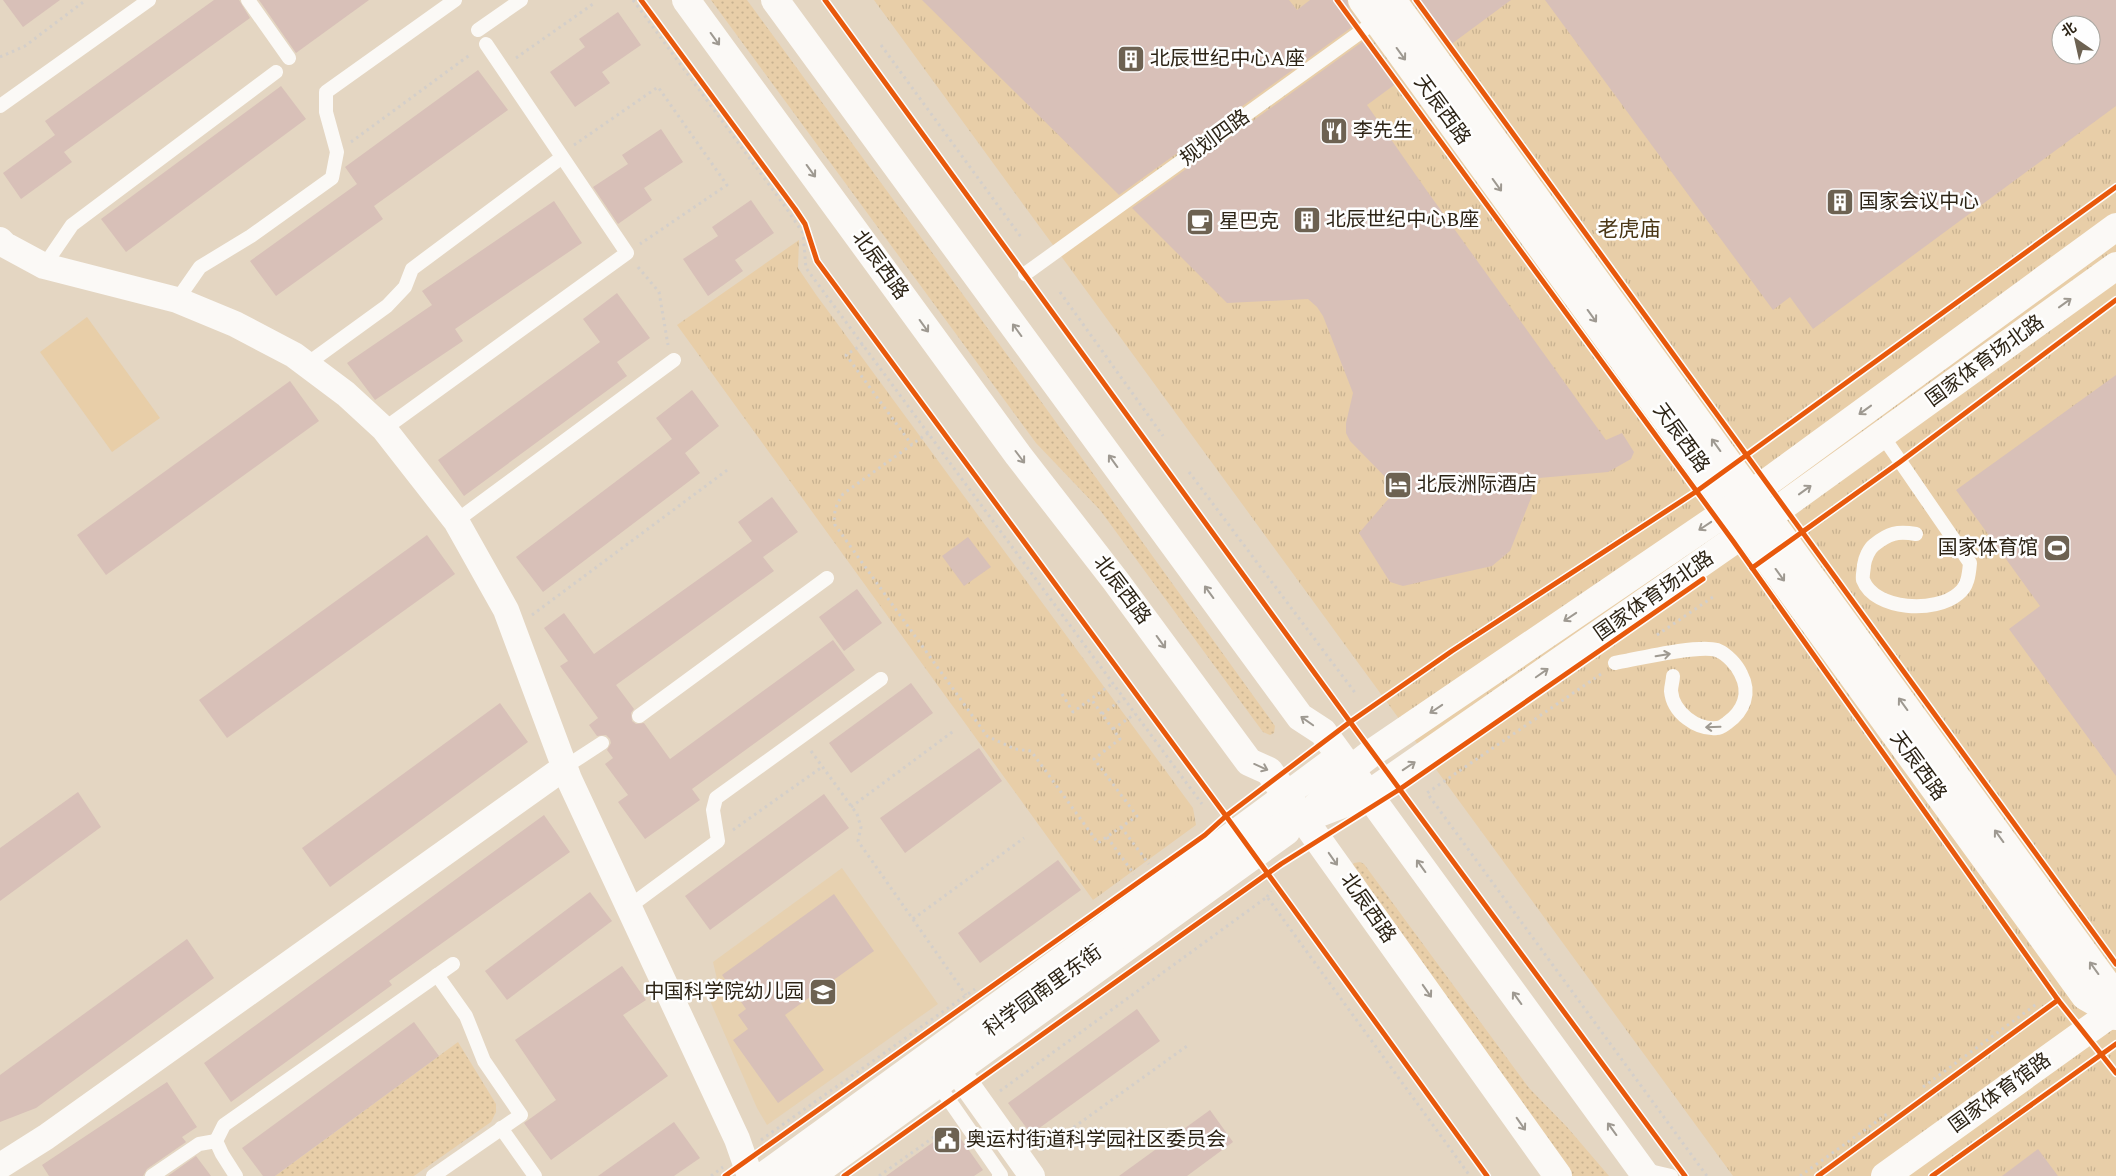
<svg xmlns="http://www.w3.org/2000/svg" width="2116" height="1176" font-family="Spectral,'Noto Sans SC',serif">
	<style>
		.built { fill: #e7d1b0 }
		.grass { fill: url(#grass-dots) }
		.park { fill: url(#park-tufts); fill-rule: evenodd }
		.garden { fill: #e8cea8 }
		.building { fill: #d8c0b8; fill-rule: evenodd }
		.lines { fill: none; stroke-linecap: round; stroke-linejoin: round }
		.path { stroke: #d4cfca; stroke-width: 3; stroke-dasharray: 2.5 4; stroke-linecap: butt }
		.lane { stroke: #fbf9f6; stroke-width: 14 }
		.street { stroke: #fbf9f6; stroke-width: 26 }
		.secondary { stroke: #fbf9f6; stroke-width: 28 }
		.cycleway-casing { stroke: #fefefe; stroke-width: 8 }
		.cycleway { stroke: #e8590c; stroke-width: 5 }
		.oneway { stroke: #9e9991 }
		.labels { text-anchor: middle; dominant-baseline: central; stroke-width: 5; stroke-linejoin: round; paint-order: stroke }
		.poi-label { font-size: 20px; fill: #2d2416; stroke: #fefefe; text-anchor: start }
		.street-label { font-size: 20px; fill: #2d2416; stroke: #fefefe }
		.neighbourhood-label { font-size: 21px; fill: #493615; stroke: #fefefe }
	</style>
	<defs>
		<pattern id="grass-dots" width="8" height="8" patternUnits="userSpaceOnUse" patternTransform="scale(1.25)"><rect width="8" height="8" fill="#e8cea8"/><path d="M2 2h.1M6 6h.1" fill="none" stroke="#c7b190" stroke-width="1.8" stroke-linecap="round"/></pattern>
		<pattern id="park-tufts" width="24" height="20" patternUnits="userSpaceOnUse" patternTransform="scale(1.25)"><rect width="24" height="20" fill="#e8cea8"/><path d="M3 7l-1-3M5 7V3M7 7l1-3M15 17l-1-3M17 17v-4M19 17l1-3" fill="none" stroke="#c7b190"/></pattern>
	</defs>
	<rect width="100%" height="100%" fill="#e4d6c2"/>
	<path class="built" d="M842,868L938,1004L767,1125L757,1108L711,1003L719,988L713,962Z"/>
	<g class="grass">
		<path d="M711,0H747L1027,382L1275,726L1274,733L1270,735L1263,732L1100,510L1036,443Z"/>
		<path d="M1360,862L1364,864L1529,1088L1567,1127L1609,1176H1571L1351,867L1354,863Z"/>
		<path d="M458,1042L496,1104V1112L491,1122L414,1176H275Z"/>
	</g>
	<g class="park">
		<path d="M874,0H2116V1176H1733ZM2061,25H2091V55H2061Z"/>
		<path d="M799,240L798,268L817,296L1193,808L1196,825L1093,900L677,325Z"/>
	</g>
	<path class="garden" d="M87,317L160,418L112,452L40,352Z"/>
	<g class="building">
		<path d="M3,0H60L23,27Z"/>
		<path d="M214,0H239L250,18L64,152L72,162L21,199L3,173L55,135L45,121Z"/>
		<path d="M259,0H369L296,53Z"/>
		<path d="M922,0H1289L1297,10L1310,0H1347L1349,9L1359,22L1119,195Z"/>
		<path d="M1411,0H1511L1446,48Z"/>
		<path d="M1545,0H2116V106L1813,329L1790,297L1773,310ZM2061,25H2091V55H2061Z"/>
		<path d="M618,12L641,45L602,72L610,83L575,107L550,72L585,47L579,39Z"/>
		<path d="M1369,37L1401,80L1367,105L1427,191L1606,440L1622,433L1634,452L1631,459L1608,472L1539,478L1510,551L1492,566L1403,586L1390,582L1359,533L1397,489L1350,441L1346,433V423L1353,393L1323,316L1317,307L1308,299L1227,303L1132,208Z"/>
		<path d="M478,70L508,110L374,206L383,219L276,296L250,261L357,184L345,167Z"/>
		<path d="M281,86L306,119L126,252L101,219Z"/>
		<path d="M661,129L683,162L644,188L652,200L618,224L593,187L628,164L622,155Z"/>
		<path d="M751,200L774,233L735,260L743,271L708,296L683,259L718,236L712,227Z"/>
		<path d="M554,201L582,243L455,329L463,341L375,400L347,363L432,305L422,291Z"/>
		<path d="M617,293L650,338L617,362L627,376L464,496L438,460L600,342L583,319Z"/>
		<path d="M2116,375V776L2009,629L2040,606L1956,490Z"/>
		<path d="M290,381L319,421L106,575L77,535Z"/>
		<path d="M692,390L719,426L685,453L700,473L543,592L516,557L672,439L656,418Z"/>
		<path d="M772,497L798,532L763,557L774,571L616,685L634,709L631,713L632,721L636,724L644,723L670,759L833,640L855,670L692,789L700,800L645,839L618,802L628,795L605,764L613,758L607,750L611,743L610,739L606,735L597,736L589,725L598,718L560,666L568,661L544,628L564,613L594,654L752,541L738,522Z"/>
		<path d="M427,535L455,574L227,738L199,700Z"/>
		<path d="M968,537L991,567L964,586L942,556Z"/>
		<path d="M857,589L882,623L844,651L819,617Z"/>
		<path d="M911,683L933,713L851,773L829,743Z"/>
		<path d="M500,703L528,742L330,887L302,848Z"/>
		<path d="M979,748L1002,781L905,853L880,818Z"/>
		<path d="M78,792L101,827L0,901V848Z"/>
		<path d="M824,794L849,828L710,930L685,896Z"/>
		<path d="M544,815L570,852L389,981L392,985L231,1102L204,1063Z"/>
		<path d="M1058,860L1081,890L980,963L958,933Z"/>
		<path d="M590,892L612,921L507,1000L485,971Z"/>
		<path d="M834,894L874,951L785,1015L824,1070L778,1103L733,1040L748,1029L738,1015L746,1009L722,975Z"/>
		<path d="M187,939L214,978L36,1108L0,1122V1075Z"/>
		<path d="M622,966L646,1000L623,1015L668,1076L551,1160L524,1123L556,1100L515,1040Z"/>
		<path d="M1137,1009L1160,1041L1031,1134L1008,1103Z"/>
		<path d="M414,1022L439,1056L275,1176H263L242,1148Z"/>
		<path d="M167,1082L197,1127L182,1137L186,1142L147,1169L143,1176H49L42,1165Z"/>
		<path d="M1210,1110L1233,1142L1187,1176H1119Z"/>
		<path d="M674,1122L700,1158L674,1176H598Z"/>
		<path d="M953,1128L983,1170L974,1176H886Z"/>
		<path d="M2038,1149L2058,1176H2002Z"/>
		<path d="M196,1156L211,1176H168Z"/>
	</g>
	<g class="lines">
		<g class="path">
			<path d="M633,0L784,205L803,233L806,268L1202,804"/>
			<path d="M881,45L1021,237"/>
			<path d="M0,57L25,46L86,0"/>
			<path d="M516,58L593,4"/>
			<path d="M351,142L471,54"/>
			<path d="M574,145L658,87L727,185L640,244"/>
			<path d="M638,267L659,292L668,345"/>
			<path d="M1060,292L1163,436"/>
			<path d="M863,344L846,355L912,445"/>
			<path d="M928,433L843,494C836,505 833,512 835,525L987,736L1015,749L1031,751L1098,843L1137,816L1094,759L1120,739L1091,699"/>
			<path d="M1189,472L1356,694"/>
			<path d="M532,615L730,468"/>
			<path d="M1657,635L1713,597"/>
			<path d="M1601,674L1427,793L1707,1176"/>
			<path d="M1062,694L1073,712L1113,683"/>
			<path d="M1102,714L1124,698"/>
			<path d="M1113,729L1135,714"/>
			<path d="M811,751L857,814L861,827L858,841L966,995"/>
			<path d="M851,807L955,730"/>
			<path d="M1121,827L1149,864"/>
			<path d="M733,830L822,767"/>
			<path d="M1107,837L1134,874"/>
			<path d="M1267,897L1271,891"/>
			<path d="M913,919L1024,838"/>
			<path d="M1923,1087L2038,1003"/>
			<path d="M1000,1091L1267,897L1470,1176"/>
			<path d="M761,1140L975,989"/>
			<path d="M1042,1150L1187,1046"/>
			<path d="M711,1176L723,1167"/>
			<path d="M879,1176L948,1127"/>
			<path d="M1800,1176L1890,1112"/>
		</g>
		<g class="lane">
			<path d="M248,0L289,58"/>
			<path d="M478,30L521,0"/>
			<path d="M0,106L149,0"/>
			<path d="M44,266L72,225L276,72"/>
			<path d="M1025,274L1380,18"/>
			<path d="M177,300L200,267L251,236L332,178L337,152L326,112V92L455,0"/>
			<path d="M307,364L387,306L405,287L412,269L561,158"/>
			<path d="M384,429L627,253L486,44"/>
			<path d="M1882,435L1970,563C1969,574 1968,587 1958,594C1936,613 1875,611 1863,580C1862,576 1864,569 1864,565C1865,558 1869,549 1874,545C1889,533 1897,531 1916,534"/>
			<path d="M456,521L674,360"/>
			<path d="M1615,663C1637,659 1698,644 1717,650C1727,654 1737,665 1741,674C1751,693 1744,711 1727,723C1724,725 1721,728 1717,728C1697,730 1673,713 1671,691C1671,686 1673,681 1673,676"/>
			<path d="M639,716L827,578"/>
			<path d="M565,767L602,743"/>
			<path d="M630,906L718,841L713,810L716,798L881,679"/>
			<path d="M935,1080L1001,1175L999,1176"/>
			<path d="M501,1128L535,1176"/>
			<path d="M1641,1169L1671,1176"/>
			<path d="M152,1176L199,1144L216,1141"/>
			<path d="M236,1176L222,1154L216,1141L224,1125L453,964"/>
			<path d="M433,1176L521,1115L484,1061L466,1016L437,975"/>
		</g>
		<g class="street">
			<path d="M0,240L5,245L44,266L177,300L235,324L294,355L346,394L384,429L456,521L506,610L569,779L737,1139L750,1176"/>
			<path d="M948,1058L1032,1176"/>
			<path d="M0,1166L46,1137L565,767"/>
			<path d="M762,1176L1213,849L1340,755"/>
			<path d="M812,1176L1287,832"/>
		</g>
		<g class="secondary">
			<path d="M686,0L1018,455L1115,580L1249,762L1269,771L1558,1176"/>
			<path d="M775,0L1300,717L1323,732L1646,1176"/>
			<path d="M1362,0L2085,996L2113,1012"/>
			<path d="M1392,0L2105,982L2116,1016"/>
			<path d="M1309,814L1351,769L1373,752L1732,508L2116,227"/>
			<path d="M789,1176L1235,850L1264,834L1369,794L1783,506L2116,266"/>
			<path d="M1885,1176L2116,1010"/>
		</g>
		<g class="cycleway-casing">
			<g id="cycleway">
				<path d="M641,0L795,209L805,224L817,261L1226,816L1487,1176"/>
				<path d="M825,0L1356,730L1685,1176"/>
				<path d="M1337,0L1733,541L2058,1000L2116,1073"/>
				<path d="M1416,0L2116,964"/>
				<path d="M1752,568L1900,462L2116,300"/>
				<path d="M725,1176L1205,835L1226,816L1350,722L1452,651L1697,491L2116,187"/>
				<path d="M844,1176L1281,864L1400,789L1703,579"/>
				<path d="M1818,1176L2058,1000"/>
				<path d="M1932,1176L2116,1044"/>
			</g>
		</g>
		<use href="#cycleway" class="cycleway"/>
	</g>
	<defs><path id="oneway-shaft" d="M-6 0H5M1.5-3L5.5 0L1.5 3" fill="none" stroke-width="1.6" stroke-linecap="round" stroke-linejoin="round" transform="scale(1.25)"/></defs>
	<g class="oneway">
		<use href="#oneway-shaft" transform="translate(715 39) rotate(54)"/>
		<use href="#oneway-shaft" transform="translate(1401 54) rotate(54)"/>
		<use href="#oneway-shaft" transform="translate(811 171) rotate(54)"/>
		<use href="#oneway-shaft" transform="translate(1497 185) rotate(54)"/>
		<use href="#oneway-shaft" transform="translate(2065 303) rotate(-36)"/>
		<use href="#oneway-shaft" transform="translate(1592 316) rotate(54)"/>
		<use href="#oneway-shaft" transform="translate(924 326) rotate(54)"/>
		<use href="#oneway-shaft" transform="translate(1017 330) rotate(-126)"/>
		<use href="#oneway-shaft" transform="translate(1865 410) rotate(144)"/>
		<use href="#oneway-shaft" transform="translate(1716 445) rotate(-126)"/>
		<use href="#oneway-shaft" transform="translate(1020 457) rotate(53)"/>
		<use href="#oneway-shaft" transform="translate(1113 461) rotate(-126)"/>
		<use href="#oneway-shaft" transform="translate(1805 490) rotate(-36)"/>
		<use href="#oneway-shaft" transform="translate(1705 526) rotate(146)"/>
		<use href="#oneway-shaft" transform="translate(1780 575) rotate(54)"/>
		<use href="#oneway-shaft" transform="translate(1209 592) rotate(-126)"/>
		<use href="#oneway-shaft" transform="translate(1570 617) rotate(146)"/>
		<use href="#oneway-shaft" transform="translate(1161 642) rotate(54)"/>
		<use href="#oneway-shaft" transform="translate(1663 655) rotate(-9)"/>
		<use href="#oneway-shaft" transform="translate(1542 673) rotate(-35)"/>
		<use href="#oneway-shaft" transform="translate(1903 704) rotate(-126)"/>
		<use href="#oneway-shaft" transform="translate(1436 709) rotate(146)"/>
		<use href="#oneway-shaft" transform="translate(1307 721) rotate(-145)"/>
		<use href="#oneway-shaft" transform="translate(1713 727) rotate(178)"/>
		<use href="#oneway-shaft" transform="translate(1409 766) rotate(-34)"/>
		<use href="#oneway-shaft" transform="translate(1261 767) rotate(24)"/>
		<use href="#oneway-shaft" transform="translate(1999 836) rotate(-126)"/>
		<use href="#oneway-shaft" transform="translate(1333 859) rotate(55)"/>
		<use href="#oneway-shaft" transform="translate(1421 866) rotate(-126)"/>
		<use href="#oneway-shaft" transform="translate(2094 968) rotate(-126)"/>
		<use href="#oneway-shaft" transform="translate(1427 991) rotate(55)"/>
		<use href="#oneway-shaft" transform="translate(1517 998) rotate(-126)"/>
		<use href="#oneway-shaft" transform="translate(1521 1124) rotate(55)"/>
		<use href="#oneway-shaft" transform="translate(1612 1129) rotate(-126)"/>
	</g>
	<defs>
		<g id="building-square" transform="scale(1.4375)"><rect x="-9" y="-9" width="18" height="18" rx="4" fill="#6d6252" stroke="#fefefe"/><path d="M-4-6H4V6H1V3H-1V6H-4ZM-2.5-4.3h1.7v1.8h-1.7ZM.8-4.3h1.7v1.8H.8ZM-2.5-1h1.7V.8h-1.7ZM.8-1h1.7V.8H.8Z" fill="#fff"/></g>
		<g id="restaurant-square" transform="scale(1.4375)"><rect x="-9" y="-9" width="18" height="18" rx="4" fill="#6d6252" stroke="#fefefe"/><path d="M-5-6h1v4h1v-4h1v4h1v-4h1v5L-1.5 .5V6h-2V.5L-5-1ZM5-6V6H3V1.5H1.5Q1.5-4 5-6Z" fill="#fff"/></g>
		<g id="cafe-square" transform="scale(1.4375)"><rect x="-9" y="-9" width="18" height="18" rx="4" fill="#6d6252" stroke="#fefefe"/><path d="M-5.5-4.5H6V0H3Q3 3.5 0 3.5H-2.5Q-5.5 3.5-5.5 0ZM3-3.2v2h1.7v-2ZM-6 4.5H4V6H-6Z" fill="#fff"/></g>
		<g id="hotel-square" transform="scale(1.4375)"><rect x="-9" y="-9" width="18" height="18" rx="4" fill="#6d6252" stroke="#fefefe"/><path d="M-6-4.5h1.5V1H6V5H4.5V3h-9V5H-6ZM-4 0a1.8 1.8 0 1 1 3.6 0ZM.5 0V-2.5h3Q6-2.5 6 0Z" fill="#fff"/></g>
		<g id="stadium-square" transform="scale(1.4375)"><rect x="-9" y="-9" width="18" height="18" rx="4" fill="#6d6252" stroke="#fefefe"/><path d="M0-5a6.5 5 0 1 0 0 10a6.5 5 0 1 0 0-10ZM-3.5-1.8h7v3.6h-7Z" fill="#fff"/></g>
		<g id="school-square" transform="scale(1.4375)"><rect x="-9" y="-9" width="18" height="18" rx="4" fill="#6d6252" stroke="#fefefe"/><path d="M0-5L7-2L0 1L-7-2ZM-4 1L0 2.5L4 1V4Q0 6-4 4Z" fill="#fff"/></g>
		<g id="civic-square" transform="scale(1.4375)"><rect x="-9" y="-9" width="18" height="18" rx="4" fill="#6d6252" stroke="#fefefe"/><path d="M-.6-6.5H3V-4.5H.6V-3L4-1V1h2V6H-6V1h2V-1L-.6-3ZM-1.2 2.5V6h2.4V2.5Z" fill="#fff"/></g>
	</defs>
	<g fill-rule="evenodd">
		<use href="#building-square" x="1131" y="59"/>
		<use href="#restaurant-square" x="1334" y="131"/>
		<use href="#building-square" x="1840" y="202"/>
		<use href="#building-square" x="1307" y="220"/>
		<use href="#cafe-square" x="1200" y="222"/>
		<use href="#hotel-square" x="1398" y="485"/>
		<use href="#stadium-square" x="2057" y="548"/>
		<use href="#school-square" x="823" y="992"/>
		<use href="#civic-square" x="947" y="1140"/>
	</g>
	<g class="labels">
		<g class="poi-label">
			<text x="1150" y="59">北辰世纪中心A座</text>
			<text x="1353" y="131">李先生</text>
			<text x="1859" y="202">国家会议中心</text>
			<text x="1326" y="220">北辰世纪中心B座</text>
			<text x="1219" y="222">星巴克</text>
			<text x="1417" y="485">北辰洲际酒店</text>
			<text x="2038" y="548" text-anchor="end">国家体育馆</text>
			<text x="804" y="992" text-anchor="end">中国科学院幼儿园</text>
			<text x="966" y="1140">奥运村街道科学园社区委员会</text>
		</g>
		<g class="street-label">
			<text transform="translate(1442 110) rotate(54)">天辰西路</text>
			<text transform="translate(1215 138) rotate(-36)">规划四路</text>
			<text transform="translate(880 265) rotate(54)">北辰西路</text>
			<text transform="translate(1985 361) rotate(-36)">国家体育场北路</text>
			<text transform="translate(1681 438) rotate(54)">天辰西路</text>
			<text transform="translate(1122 590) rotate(53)">北辰西路</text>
			<text transform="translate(1654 596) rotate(-35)">国家体育场北路</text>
			<text transform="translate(1918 766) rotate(54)">天辰西路</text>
			<text transform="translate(1368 908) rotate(55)">北辰西路</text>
			<text transform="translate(1043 991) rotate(-36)">科学园南里东街</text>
			<text transform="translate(2000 1093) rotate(-36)">国家体育馆路</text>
		</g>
		<g class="neighbourhood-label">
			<text x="1629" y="230">老虎庙</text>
		</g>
	</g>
	<g transform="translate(2076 40) rotate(326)"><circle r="24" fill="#fefefe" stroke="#aaa7a1"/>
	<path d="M0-4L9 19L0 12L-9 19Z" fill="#6d6252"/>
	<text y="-8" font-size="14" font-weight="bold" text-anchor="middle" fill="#2d2416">北</text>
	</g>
</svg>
